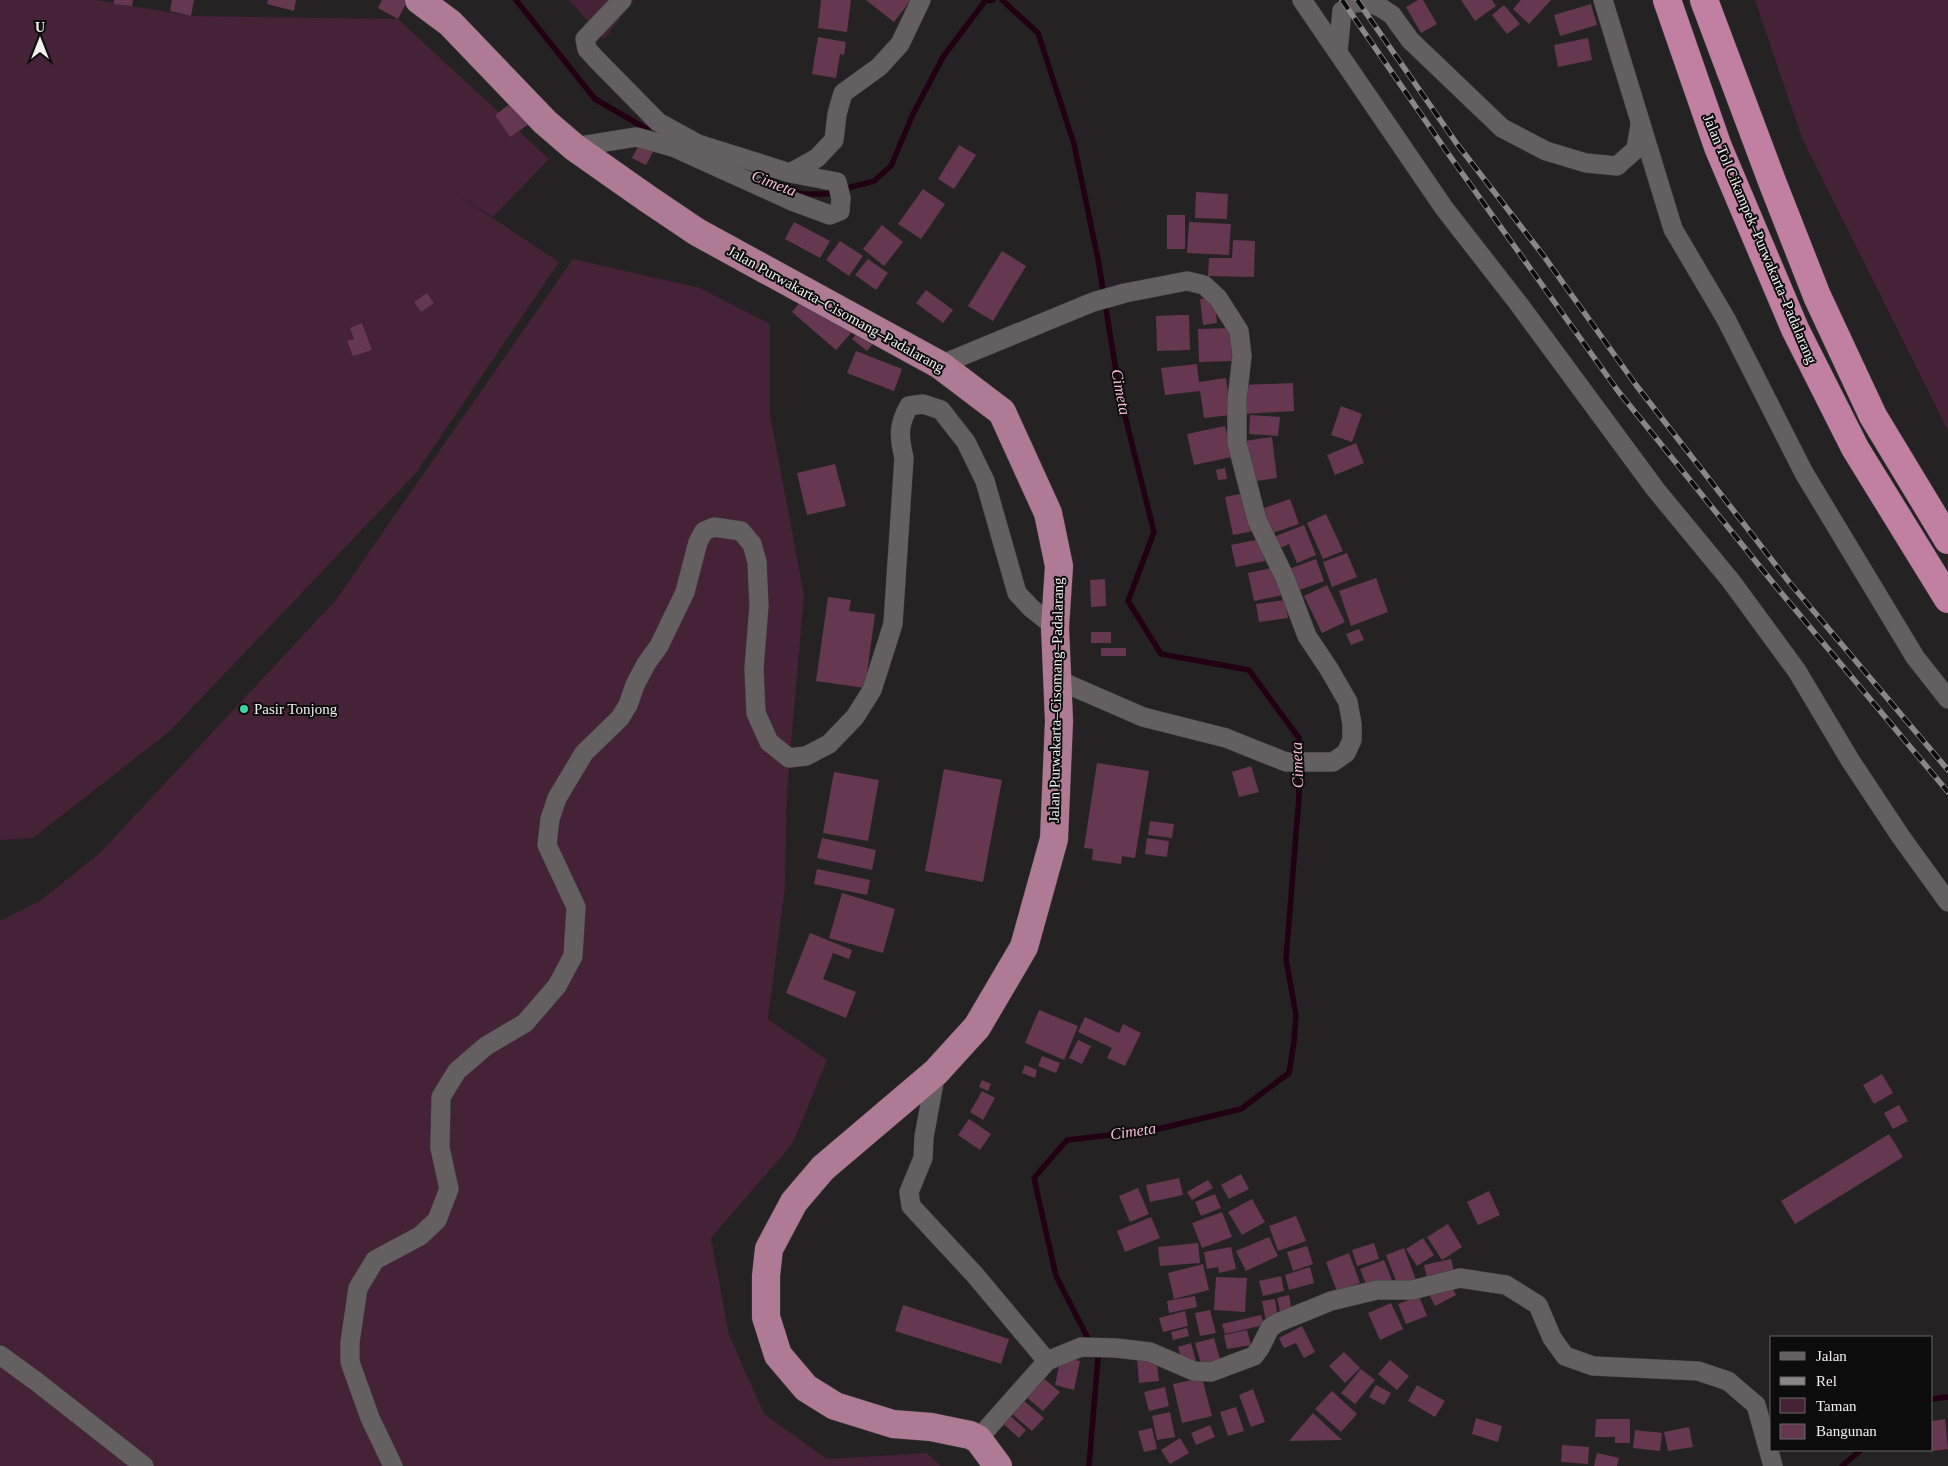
<svg xmlns="http://www.w3.org/2000/svg" width="1948" height="1466" font-family="Georgia,serif">
	<style>
		.green { fill: #452235 }
		.lines { fill: none; stroke-linecap: round; stroke-linejoin: round }
		.stream { stroke: #210013; stroke-width: 5.5 }
		.building { fill: #653850 }
		.minor-casing { stroke: #413d3f; stroke-width: 20 }
		.trunk-casing { stroke: #413d3f; stroke-width: 29 }
		.motorway-casing { stroke: #413d3f; stroke-width: 29 }
		.minor { stroke: #645f61; stroke-width: 19 }
		.trunk { stroke: #ae7a94; stroke-width: 28 }
		.motorway { stroke: #c180a1; stroke-width: 28 }
		.rail-casing { stroke: #8a8788; stroke-width: 5.5 }
		.rail { stroke: #0d0c0d; stroke-width: 4; stroke-dasharray: 11; stroke-linecap: butt }
		.poi-dot { fill: #39d4a5; stroke: #0d0c0d; stroke-width: 2 }
		.labels { text-anchor: middle; dominant-baseline: central; stroke-width: 4; stroke-linejoin: round; paint-order: stroke }
		.street-label { font-size: 15px; fill: #f2eff0; stroke: #0d0c0d }
		.poi-label { font-size: 15px; fill: #f2eff0; stroke: #0d0c0d; text-anchor: start }
		.water-label { font-size: 16px; font-style: italic; fill: #fbbcdb; stroke: #0d0c0d }
	</style>
	<rect width="100%" height="100%" fill="#252223"/>
	<g class="green">
		<path d="M0,0H97L191,16L398,19L549,159L493,217L455,193L559,262L416,473L170,731L33,838L0,840Z"/>
		<path d="M569,0H634L604,39Z"/>
		<path d="M1755,0H1948V431L1802,138Z"/>
		<path d="M573,259L700,288L770,324V415L804,595L787,790L785,887L768,1019L827,1060L793,1143L711,1238L729,1335L764,1414L827,1459L927,1453L941,1466H0V921L40,901L100,853L335,601Z"/>
	</g>
	<g class="lines">
		<g class="stream">
			<path d="M516,0L595,99L657,135"/>
			<path d="M1002,0L1038,33L1074,144L1098,259L1120,396L1154,532L1128,601L1161,654L1249,670L1299,738V797L1286,959L1296,1015L1294,1042L1289,1073L1241,1109L1154,1130L1067,1140L1034,1178L1056,1276L1098,1358L1089,1466"/>
			<path d="M769,181L803,194H825L874,181L891,166L913,114L943,57L985,1L993,0"/>
			<path d="M1932,1399L1948,1397"/>
			<path d="M1842,1466L1861,1450"/>
		</g>
	</g>
	<g class="building">
		<path d="M114,0H133L132,6L114,4Z"/>
		<path d="M172,0H194L191,16L170,11Z"/>
		<path d="M268,0H296L294,11L267,4Z"/>
		<path d="M382,0H408L398,19L378,8Z"/>
		<path d="M821,0H851L847,32L818,28Z"/>
		<path d="M866,0H911L894,22Z"/>
		<path d="M1418,0H1423L1437,24L1421,33L1406,7Z"/>
		<path d="M1461,0H1492L1496,6L1475,21Z"/>
		<path d="M1521,0H1551L1529,24L1513,9Z"/>
		<path d="M1591,4L1597,25L1560,36L1554,15Z"/>
		<path d="M1504,5L1520,24L1507,34L1492,15Z"/>
		<path d="M818,37L846,42L844,55L840,54L836,78L812,74Z"/>
		<path d="M1588,38L1592,60L1558,67L1554,45Z"/>
		<path d="M517,99L532,122L510,137L495,115Z"/>
		<path d="M639,145L653,152L646,165L632,158Z"/>
		<path d="M959,145L976,155L954,189L938,179Z"/>
		<path d="M923,189L945,204L921,239L898,224Z"/>
		<path d="M1196,192L1228,194L1227,219L1195,218Z"/>
		<rect x="1167" y="215" width="18" height="34"/>
		<path d="M794,222L830,241L820,258L785,239Z"/>
		<path d="M1189,222L1231,224L1229,255L1187,253Z"/>
		<path d="M882,225L903,242L884,266L863,249Z"/>
		<path d="M1233,240L1255,241L1254,277L1208,276L1209,258H1232Z"/>
		<path d="M840,241L863,256L849,276L826,260Z"/>
		<path d="M1002,251L1026,266L993,321L968,306Z"/>
		<path d="M868,259L888,273L876,290L855,275Z"/>
		<path d="M926,290L953,310L943,323L916,303Z"/>
		<path d="M427,293L434,303L421,312L414,302Z"/>
		<path d="M807,294L852,332L836,350L792,312Z"/>
		<path d="M1214,297L1217,323L1203,325L1200,299Z"/>
		<path d="M1179,315H1189L1190,350L1157,351L1156,316Z"/>
		<path d="M362,323L372,350L353,356L347,341L354,339L350,328Z"/>
		<path d="M1231,328L1232,361L1199,362L1198,329Z"/>
		<path d="M861,329L875,341L867,351L852,339Z"/>
		<path d="M856,351L902,369L894,391L847,373Z"/>
		<path d="M1197,364L1199,382L1226,378L1231,415L1204,418L1200,391L1165,395L1161,368Z"/>
		<path d="M1293,383L1294,411L1245,414L1243,385Z"/>
		<path d="M1341,406L1362,414L1352,442L1331,435Z"/>
		<path d="M1250,415L1280,417L1278,436L1249,434Z"/>
		<path d="M1225,426L1232,457L1194,465L1187,434Z"/>
		<path d="M1272,437L1277,478L1249,482L1244,441Z"/>
		<path d="M1356,443L1364,463L1335,475L1327,455Z"/>
		<path d="M835,464L846,506L807,515L797,473Z"/>
		<path d="M1225,468L1227,479L1218,480L1216,470Z"/>
		<path d="M1245,493L1253,531L1233,535L1225,497Z"/>
		<path d="M1290,499L1299,524L1270,534L1261,509Z"/>
		<path d="M1326,514L1343,551L1323,559L1307,523Z"/>
		<path d="M1304,525L1316,555L1297,563L1289,544L1276,550L1271,538Z"/>
		<path d="M1260,539L1265,561L1236,567L1231,545Z"/>
		<path d="M1347,553L1357,577L1332,587L1323,562Z"/>
		<path d="M1316,559L1324,581L1297,591L1289,569Z"/>
		<path d="M1277,567L1283,595L1254,601L1248,573Z"/>
		<path d="M1376,578L1388,612L1351,626L1339,591Z"/>
		<path d="M1105,579L1106,606L1091,607L1090,580Z"/>
		<path d="M1327,585L1345,622L1322,633L1304,596Z"/>
		<path d="M828,597L851,600L849,611L875,614L865,688L816,681Z"/>
		<path d="M1285,600L1288,618L1259,622L1256,604Z"/>
		<path d="M1359,629L1364,640L1351,645L1346,634Z"/>
		<rect x="1091" y="632" width="20" height="11"/>
		<rect x="1101" y="648" width="25" height="8"/>
		<path d="M1097,763L1149,771L1135,858L1122,856L1121,864L1092,860L1093,849L1084,848Z"/>
		<path d="M1251,766L1259,792L1239,797L1232,772Z"/>
		<path d="M944,769L1002,780L983,882L925,871Z"/>
		<path d="M834,772L879,780L868,841L823,833Z"/>
		<path d="M1150,821L1174,824L1172,838L1148,835Z"/>
		<path d="M822,838L876,850L872,870L817,858Z"/>
		<path d="M1147,838L1169,841L1167,857L1145,854Z"/>
		<path d="M817,869L870,880L867,895L814,884Z"/>
		<path d="M842,893L895,909L883,953L829,938Z"/>
		<path d="M810,933L852,950L849,959L833,953L823,979L856,992L846,1018L786,993Z"/>
		<path d="M1039,1010L1078,1026L1064,1060L1025,1043Z"/>
		<path d="M1085,1017L1119,1033L1123,1024L1141,1033L1125,1066L1107,1058L1112,1048L1078,1032Z"/>
		<path d="M1078,1040L1091,1046L1082,1064L1069,1058Z"/>
		<path d="M1042,1056L1060,1063L1056,1073L1038,1066Z"/>
		<path d="M1025,1065L1037,1070L1035,1078L1022,1073Z"/>
		<path d="M1882,1074L1893,1093L1874,1104L1863,1085Z"/>
		<path d="M982,1080L991,1084L988,1091L979,1087Z"/>
		<path d="M982,1091L995,1098L983,1120L970,1112Z"/>
		<path d="M1899,1105L1908,1121L1893,1129L1884,1113Z"/>
		<path d="M969,1119L991,1134L980,1150L958,1135Z"/>
		<path d="M1889,1134L1903,1157L1795,1224L1781,1201Z"/>
		<path d="M1241,1174L1249,1189L1229,1199L1221,1185Z"/>
		<path d="M1179,1178L1183,1195L1150,1202L1146,1185Z"/>
		<path d="M1208,1180L1213,1188L1192,1200L1187,1192Z"/>
		<path d="M1138,1188L1149,1214L1130,1222L1119,1196Z"/>
		<path d="M1489,1191L1500,1215L1478,1225L1467,1202Z"/>
		<path d="M1215,1194L1221,1208L1201,1216L1195,1202Z"/>
		<path d="M1252,1199L1265,1222L1242,1235L1228,1212Z"/>
		<path d="M1222,1212L1232,1237L1202,1248L1192,1223Z"/>
		<path d="M1296,1216L1306,1241L1278,1251L1269,1226Z"/>
		<path d="M1151,1217L1160,1238L1125,1252L1117,1231Z"/>
		<path d="M1448,1224L1462,1247L1442,1260L1427,1237Z"/>
		<path d="M1269,1237L1278,1256L1246,1271L1236,1251Z"/>
		<path d="M1423,1238L1434,1255L1417,1266L1406,1249Z"/>
		<path d="M1198,1243L1200,1263L1160,1266L1158,1247Z"/>
		<path d="M1374,1243L1379,1259L1357,1266L1352,1250Z"/>
		<path d="M1307,1246L1313,1264L1293,1271L1287,1252Z"/>
		<path d="M1231,1247L1236,1269L1219,1273L1218,1267L1207,1269L1204,1252Z"/>
		<path d="M1404,1248L1416,1280L1398,1286L1386,1255Z"/>
		<path d="M1349,1253L1360,1283L1337,1291L1326,1262Z"/>
		<path d="M1451,1259L1455,1276L1428,1282L1424,1265Z"/>
		<path d="M1384,1260L1392,1280L1368,1289L1360,1269Z"/>
		<path d="M1203,1264L1209,1290L1174,1299L1168,1273Z"/>
		<path d="M1310,1267L1314,1283L1289,1290L1285,1275Z"/>
		<path d="M1281,1276L1284,1291L1263,1296L1259,1281Z"/>
		<path d="M1216,1277L1247,1278L1245,1312L1214,1310Z"/>
		<path d="M1450,1283L1456,1295L1435,1306L1429,1294Z"/>
		<path d="M1289,1295L1292,1313L1281,1316L1277,1298Z"/>
		<path d="M1195,1296L1197,1307L1169,1313L1167,1301Z"/>
		<path d="M1419,1296L1427,1316L1406,1324L1398,1304Z"/>
		<path d="M1275,1299L1278,1319L1266,1321L1262,1301Z"/>
		<path d="M1391,1303L1403,1329L1380,1340L1368,1313Z"/>
		<path d="M903,1305L1009,1339L1001,1364L895,1331Z"/>
		<path d="M1210,1310L1216,1333L1200,1336L1195,1313Z"/>
		<path d="M1185,1311L1188,1326L1163,1332L1159,1318Z"/>
		<path d="M1261,1315L1264,1325L1225,1334L1222,1324Z"/>
		<path d="M1302,1326L1315,1352L1304,1358L1296,1343L1284,1348L1279,1338Z"/>
		<path d="M1187,1328L1189,1336L1173,1340L1171,1332Z"/>
		<path d="M1247,1330L1251,1345L1227,1349L1224,1335Z"/>
		<path d="M1214,1338L1220,1359L1201,1364L1195,1343Z"/>
		<path d="M1191,1343L1196,1361L1183,1365L1178,1347Z"/>
		<path d="M1344,1352L1360,1368L1345,1383L1329,1366Z"/>
		<path d="M1156,1356L1159,1381L1139,1383L1137,1358Z"/>
		<path d="M1061,1357L1080,1361L1074,1390L1055,1385Z"/>
		<path d="M1390,1360L1409,1376L1397,1390L1378,1374Z"/>
		<path d="M1361,1369L1375,1380L1355,1404L1341,1393Z"/>
		<path d="M1042,1377L1060,1392L1043,1411L1025,1396Z"/>
		<path d="M1202,1378L1212,1416L1182,1423L1173,1384Z"/>
		<path d="M1376,1385L1391,1393L1384,1405L1369,1397Z"/>
		<path d="M1417,1385L1445,1401L1435,1417L1408,1401Z"/>
		<path d="M1165,1387L1169,1406L1149,1411L1144,1392Z"/>
		<path d="M1253,1389L1265,1422L1251,1427L1239,1395Z"/>
		<path d="M1332,1391L1357,1414L1341,1432L1315,1409Z"/>
		<path d="M1024,1401L1044,1418L1032,1431L1012,1414Z"/>
		<path d="M1236,1407L1244,1431L1228,1436L1220,1412Z"/>
		<path d="M1006,1412L1026,1430L1019,1438L999,1420Z"/>
		<path d="M1170,1412L1175,1437L1157,1440L1152,1416Z"/>
		<path d="M1313,1413L1342,1440L1289,1441Z"/>
		<path d="M1476,1418L1502,1426L1498,1442L1472,1434Z"/>
		<path d="M1596,1419H1630V1443H1615V1437H1595Z"/>
		<path d="M1945,1419L1948,1449L1932,1451V1421Z"/>
		<path d="M1210,1425L1215,1437L1196,1445L1191,1433Z"/>
		<path d="M1689,1427L1693,1447L1668,1451L1664,1432Z"/>
		<path d="M1152,1428L1157,1449L1144,1452L1138,1431Z"/>
		<path d="M1635,1430L1662,1433L1660,1451L1633,1448Z"/>
		<path d="M1180,1438L1189,1453L1170,1464L1161,1450Z"/>
		<path d="M1562,1445L1589,1447L1588,1464L1561,1462Z"/>
		<path d="M1597,1453L1619,1458L1617,1466H1594Z"/>
	</g>
	<g class="lines">
		<g class="minor-casing">
			<g id="minor">
				<path d="M622,0L585,39L587,49L596,59L658,122L698,144L790,173"/>
				<path d="M1302,0L1444,208L1518,303L1656,490L1731,581L1797,671L1850,760L1901,837L1948,902"/>
				<path d="M1603,0L1673,229L1726,319L1804,473L1915,657L1948,699"/>
				<path d="M1338,51L1342,11L1353,3L1366,2L1380,7L1392,15L1410,40L1502,128L1546,151L1586,163L1617,166L1636,149L1640,125"/>
				<path d="M574,147L636,137L673,147L792,201L830,215L840,211L841,198L837,182L790,173L817,158L834,140L837,114L843,93L879,67L900,44L921,0"/>
				<path d="M940,365L1093,302L1125,293L1187,281L1204,285L1218,298L1239,331L1242,356L1237,400V443L1257,520L1285,578L1307,636L1329,669L1348,702L1352,724V740L1346,753L1333,762H1286L1226,738L1143,717L1058,680"/>
				<path d="M936,1072L924,1137L923,1158L909,1192L911,1206L975,1275L1047,1361"/>
				<path d="M0,1355L37,1382L144,1466"/>
				<path d="M978,1439L1047,1361L1081,1347L1116,1348L1150,1352L1194,1371L1211,1372L1254,1356L1260,1348L1270,1328L1277,1323L1331,1301L1377,1290H1412L1460,1278L1506,1285L1538,1305L1552,1338L1565,1356L1593,1366L1698,1371L1728,1381L1756,1405L1773,1466"/>
				<path d="M393,1466L370,1418L350,1362V1342L358,1288L375,1260L420,1236L437,1220L449,1189L440,1148L441,1097L457,1071L486,1046L525,1023L557,986L573,956L576,907L547,845L550,819L557,798L584,753L620,718L628,705L635,685L646,664L659,646L685,592L698,542L704,531L714,527L741,531L752,544L757,562L759,606L754,668L756,713L769,742L789,758L806,756L829,744L855,717L872,690L893,624L904,458C899,437 898,425 909,406L923,404L941,410L966,442L985,481L1017,593L1031,608L1055,627"/>
			</g>
		</g>
		<g class="trunk-casing">
			<path id="trunk" d="M419,0L450,23L545,122L574,147L648,199L697,232L940,365L1002,412L1048,513L1059,566L1055,627L1059,721L1054,839L1024,947L977,1027L936,1072L823,1168L794,1202L769,1249L766,1276V1317L778,1355L806,1388L835,1406L893,1424L931,1427L970,1435L978,1439L998,1466"/>
		</g>
		<g class="motorway-casing">
			<g id="motorway">
				<path d="M1667,0L1718,147L1795,329L1855,448L1948,599"/>
				<path d="M1704,0L1773,184L1817,296L1873,416L1948,540"/>
			</g>
		</g>
		<use href="#minor" class="minor"/>
		<use href="#trunk" class="trunk"/>
		<use href="#motorway" class="motorway"/>
		<g class="rail-casing">
			<g id="rail">
				<path d="M1342,0L1447,152L1618,391L1778,589L1948,792"/>
				<path d="M1357,0L1457,144L1543,255L1636,385L1789,582L1948,770"/>
			</g>
		</g>
		<use href="#rail" class="rail"/>
	</g>
	<circle class="poi-dot" cx="244" cy="709" r="5"/>
	<g class="labels">
		<g class="street-label">
			<text transform="translate(1760 239) rotate(67)">Jalan Tol Cikampek–Purwakarta–Padalarang</text>
			<text transform="translate(836 309) rotate(29)">Jalan Purwakarta–Cisomang–Padalarang</text>
			<text transform="translate(1056 700) rotate(-89)">Jalan Purwakarta–Cisomang–Padalarang</text>
		</g>
		<g class="poi-label">
			<text x="254" y="709">Pasir Tonjong</text>
		</g>
		<g class="water-label">
			<text transform="translate(774 183) rotate(21)">Cimeta</text>
			<text transform="translate(1121 392) rotate(79)">Cimeta</text>
			<text transform="translate(1297 765) rotate(-92)">Cimeta</text>
			<text transform="translate(1133 1131) rotate(-8)">Cimeta</text>
		</g>
	</g>
	<rect x="1770" y="1336" width="162" height="115" fill="#0d0c0d" stroke="#696768"/>
	<rect x="1780" y="1352" width="25" height="8" fill="#645f61" stroke="#696768"/>
	<text x="1816" y="1361" font-size="15" fill="#f2eff0">Jalan</text>
	<rect x="1780" y="1377" width="25" height="8" fill="#8a8788" stroke="#696768"/>
	<text x="1816" y="1386" font-size="15" fill="#f2eff0">Rel</text>
	<rect x="1780" y="1398" width="25" height="15" fill="#452235" stroke="#696768"/>
	<text x="1816" y="1411" font-size="15" fill="#f2eff0">Taman</text>
	<rect x="1780" y="1424" width="25" height="15" fill="#653850" stroke="#696768"/>
	<text x="1816" y="1436" font-size="15" fill="#f2eff0">Bangunan</text>
	<g transform="translate(40 40)" stroke="#0d0c0d" stroke-width="4" paint-order="stroke">
	<path d="M0-4L9 19L0 12L-9 19Z" fill="#f2eff0"/>
	<text y="-8" font-size="14" font-weight="bold" text-anchor="middle" fill="#f2eff0">U</text>
	</g>
</svg>
